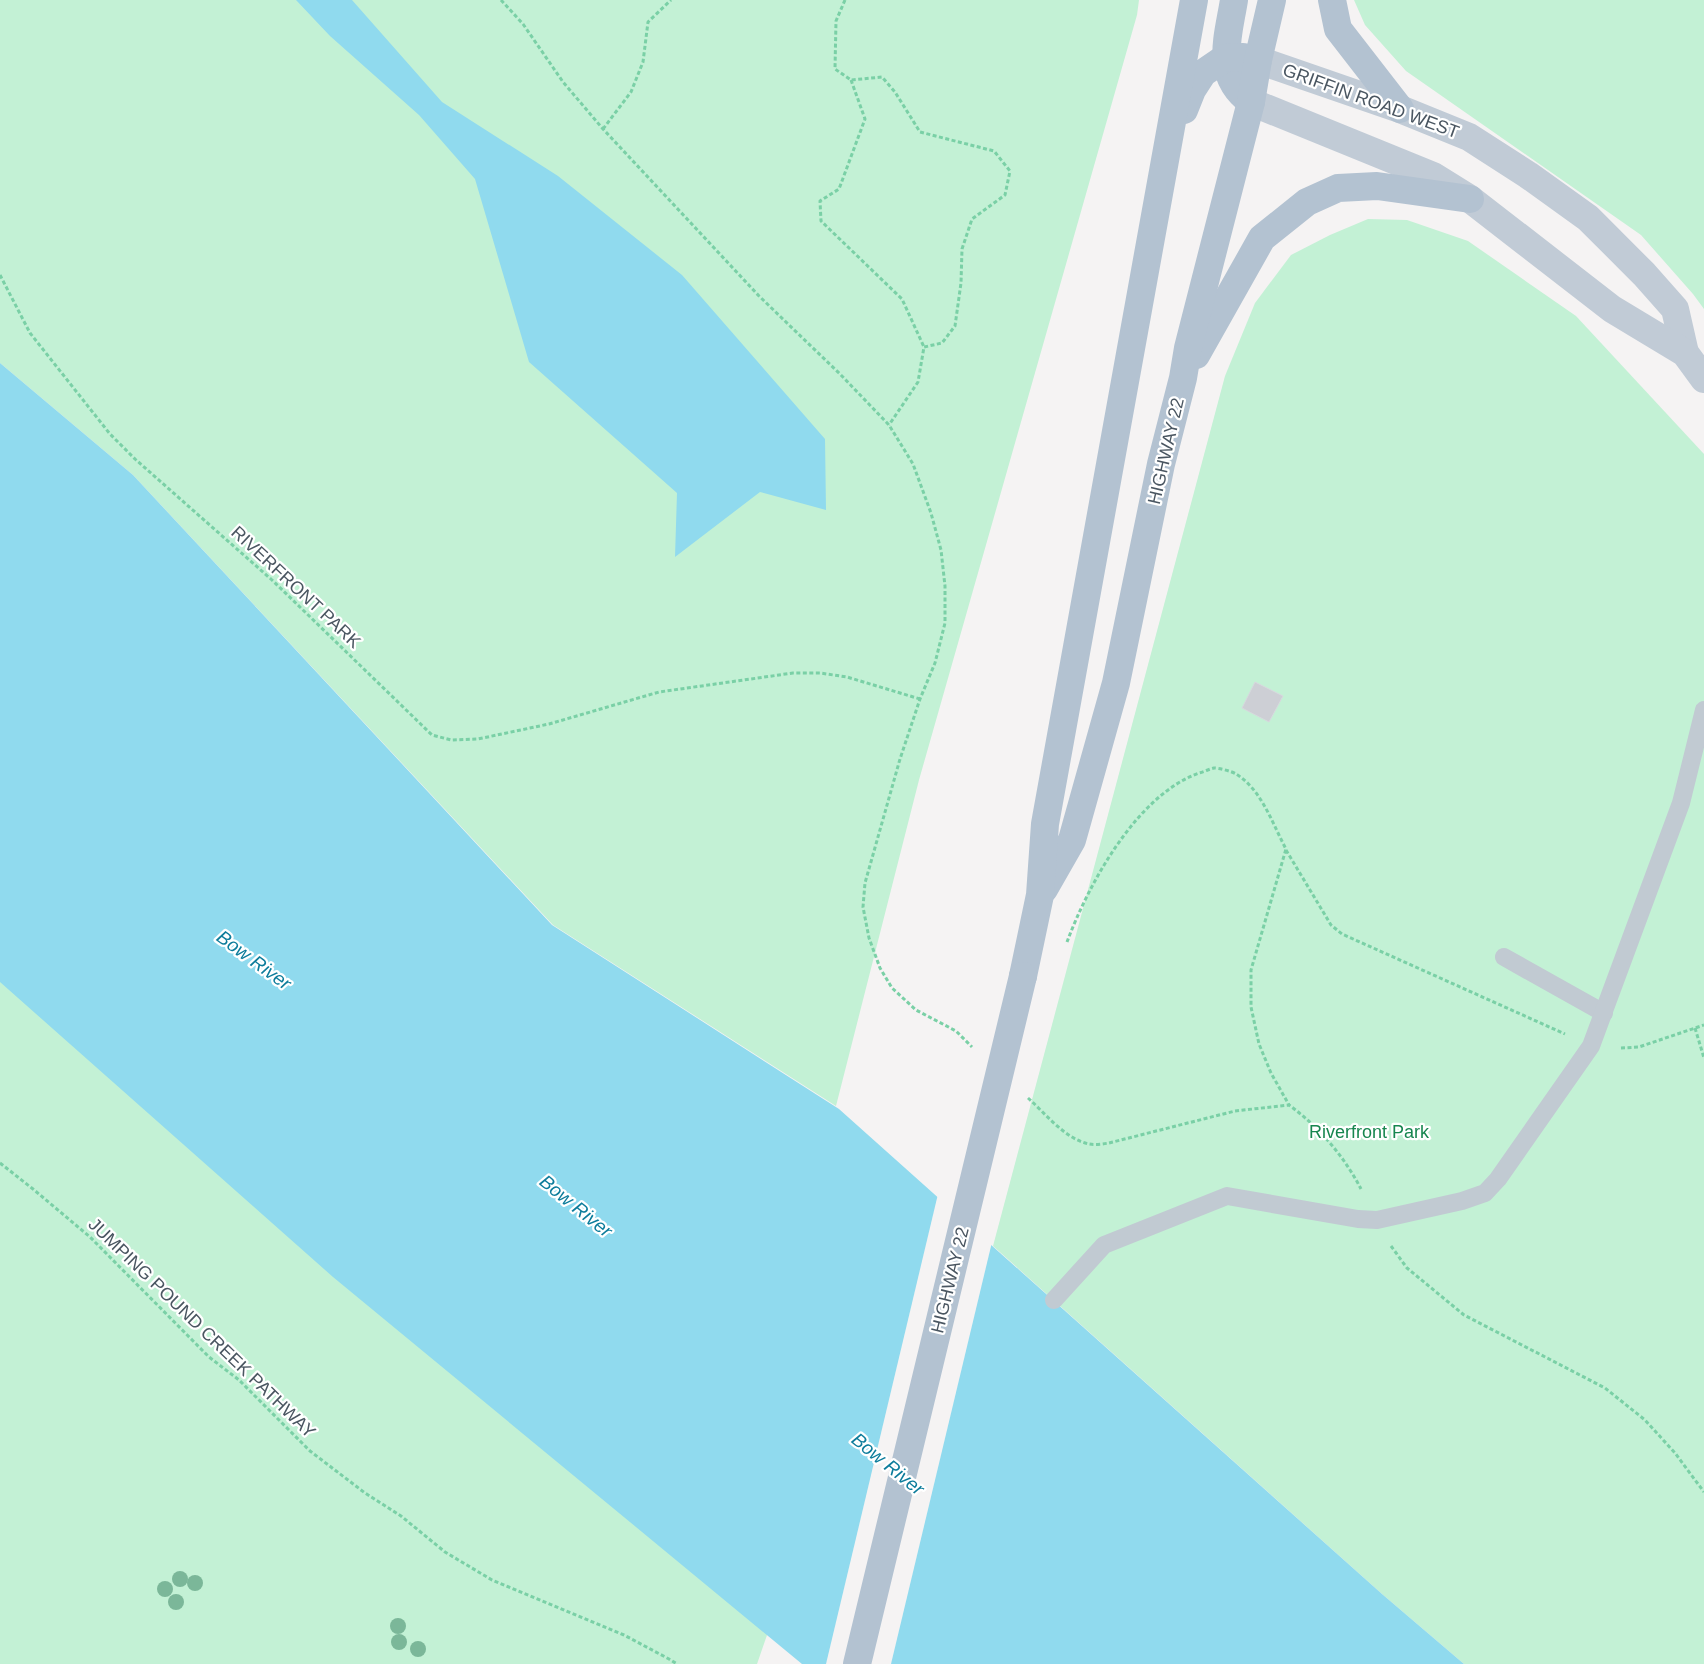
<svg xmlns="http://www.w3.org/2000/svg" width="1704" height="1664" font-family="Helvetica,sans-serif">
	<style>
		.green { fill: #c3f1d5 }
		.water { fill: #90daee }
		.pier { fill: #f5f3f3 }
		.building { fill: #cdcfd5; stroke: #d7d9de }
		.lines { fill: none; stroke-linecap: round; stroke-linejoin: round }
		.path { stroke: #7ad0a6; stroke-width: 3; stroke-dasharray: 4 2.5; stroke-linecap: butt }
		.lane { stroke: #c1cad2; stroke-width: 18 }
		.secondary { stroke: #c1cbd6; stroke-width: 28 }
		.primary { stroke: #b3c2d1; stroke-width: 28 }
		.primary-bridge { stroke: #b3c2d1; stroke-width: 28 }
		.tree { fill: #7bb799 }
		.labels { text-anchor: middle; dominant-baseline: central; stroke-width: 4.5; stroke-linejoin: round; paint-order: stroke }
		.street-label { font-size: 18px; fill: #4a5661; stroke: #fff }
		.park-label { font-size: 18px; fill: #17864f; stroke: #fff }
		.water-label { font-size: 19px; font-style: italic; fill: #0c7c9b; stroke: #fff }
	</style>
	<rect width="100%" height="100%" fill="#f5f3f3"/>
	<g class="green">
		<path d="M0,0H1139L1137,15L919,780L836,1106L553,925L133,475L0,363Z"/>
		<path d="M1354,0H1704V309L1693,294L1641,235L1406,71L1365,25Z"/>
		<path d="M1368,219L1407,220L1468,241L1576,316L1704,454V1664H1464L1382,1594L993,1246L1225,376L1255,303L1291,255L1330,235Z"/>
		<path d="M0,969L774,1615L757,1664H0Z"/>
	</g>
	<g class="water">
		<path d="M296,0H352L442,102L558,176L682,275L825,439L826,510L760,492L675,557L677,493L529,362L475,179L419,115L330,36Z"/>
		<path d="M0,363L133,475L552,925L839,1109L1382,1594L1464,1664H802L333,1277L0,982Z"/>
	</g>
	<path class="pier" d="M938,1194L992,1242L891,1664H826Z"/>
	<path class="building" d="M1255,682L1283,696L1269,722L1242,708Z"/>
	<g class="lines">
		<g class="path">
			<path d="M501,0L523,24L563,82L603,129L759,296L840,374L889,425L913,464L931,513L941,550L945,586V623L935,663L920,699L900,759L865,883L863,907L869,938L880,968L892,988L916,1010L956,1031L972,1047"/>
			<path d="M845,0L836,21L835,69L851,80L882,77L895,92L920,132L994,151L1010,171L1005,195L972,219L962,249L961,283L955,326L942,343L924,347L918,382L889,425"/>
			<path d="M851,80L865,119L839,189L820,201L821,221L902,299L924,347"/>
			<path d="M603,129L631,92L643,62L648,22L671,0"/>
			<path d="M0,275L30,333L110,434L135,459L272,580L432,735L451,740L478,739L549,724L659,692L793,673H820L847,677L920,699"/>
			<path d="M1286,850L1331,925L1342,934L1565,1034"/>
			<path d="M1067,942C1089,883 1137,795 1199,773C1204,772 1209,769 1214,768C1219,768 1231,771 1236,774C1262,790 1272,823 1286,849L1251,970V1007L1259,1044L1271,1073L1289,1105"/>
			<path d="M1695,1028L1704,1058"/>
			<path d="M1621,1048L1639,1047L1704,1025"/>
			<path d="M1028,1098C1046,1114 1065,1139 1089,1144C1095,1145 1103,1144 1109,1143L1235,1111L1289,1105C1319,1127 1344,1156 1361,1189"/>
			<path d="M0,1163L33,1189L90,1237L209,1357L239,1380L310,1451L365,1493L401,1516L445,1552L492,1580L624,1635L669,1659L677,1664"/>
			<path d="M1391,1246L1407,1268L1464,1315L1605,1388L1645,1420L1675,1453L1704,1492"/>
		</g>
		<g class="lane">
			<path d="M1504,957L1604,1013"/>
			<path d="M1054,1300L1104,1245L1227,1196L1358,1219L1377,1220L1462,1201L1485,1193L1498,1179L1591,1046L1681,803L1704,710"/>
		</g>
		<g class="secondary">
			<path d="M1258,60L1400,109L1469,137L1528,175L1588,218L1644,274L1675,309L1685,353"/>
			<path d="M1251,102L1433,176L1470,199L1612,309L1685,353L1704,379"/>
		</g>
		<g class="primary">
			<path d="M1234,0C1228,38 1214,75 1251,102"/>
			<path d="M1332,0L1338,29L1400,109"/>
			<path d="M1184,110L1192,90L1203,73L1225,58L1243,57L1258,60"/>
			<path d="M1196,355L1262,238L1307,202L1338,188L1377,186L1470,199"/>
			<path d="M1044,889L1072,840L1116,683L1161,464L1183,378L1188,348L1251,102L1258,60L1272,0"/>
			<path d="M1023,976L1040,895L1045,824L1194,0"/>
		</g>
		<path class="primary-bridge" d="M857,1664L1023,976"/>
	</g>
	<g class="tree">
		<circle cx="180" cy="1579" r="8"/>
		<circle cx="195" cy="1583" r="8"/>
		<circle cx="165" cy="1589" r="8"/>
		<circle cx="176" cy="1602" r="8"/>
		<circle cx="398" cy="1626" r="8"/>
		<circle cx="399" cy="1642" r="8"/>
		<circle cx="418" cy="1649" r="8"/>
	</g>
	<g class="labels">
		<g class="street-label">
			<text transform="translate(1371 101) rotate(20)">GRIFFIN ROAD WEST</text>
			<text transform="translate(1166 451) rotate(-77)">HIGHWAY 22</text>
			<text transform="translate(296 587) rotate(43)">RIVERFRONT PARK</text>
			<text transform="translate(950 1280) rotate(-76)">HIGHWAY 22</text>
			<text transform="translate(202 1328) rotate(44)">JUMPING POUND CREEK PATHWAY</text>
		</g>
		<g class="park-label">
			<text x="1369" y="1132">Riverfront Park</text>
		</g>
		<g class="water-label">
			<text transform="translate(254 960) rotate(36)">Bow River</text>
			<text transform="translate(576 1206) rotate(39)">Bow River</text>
			<text transform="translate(888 1464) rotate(39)">Bow River</text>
		</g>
	</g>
</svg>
